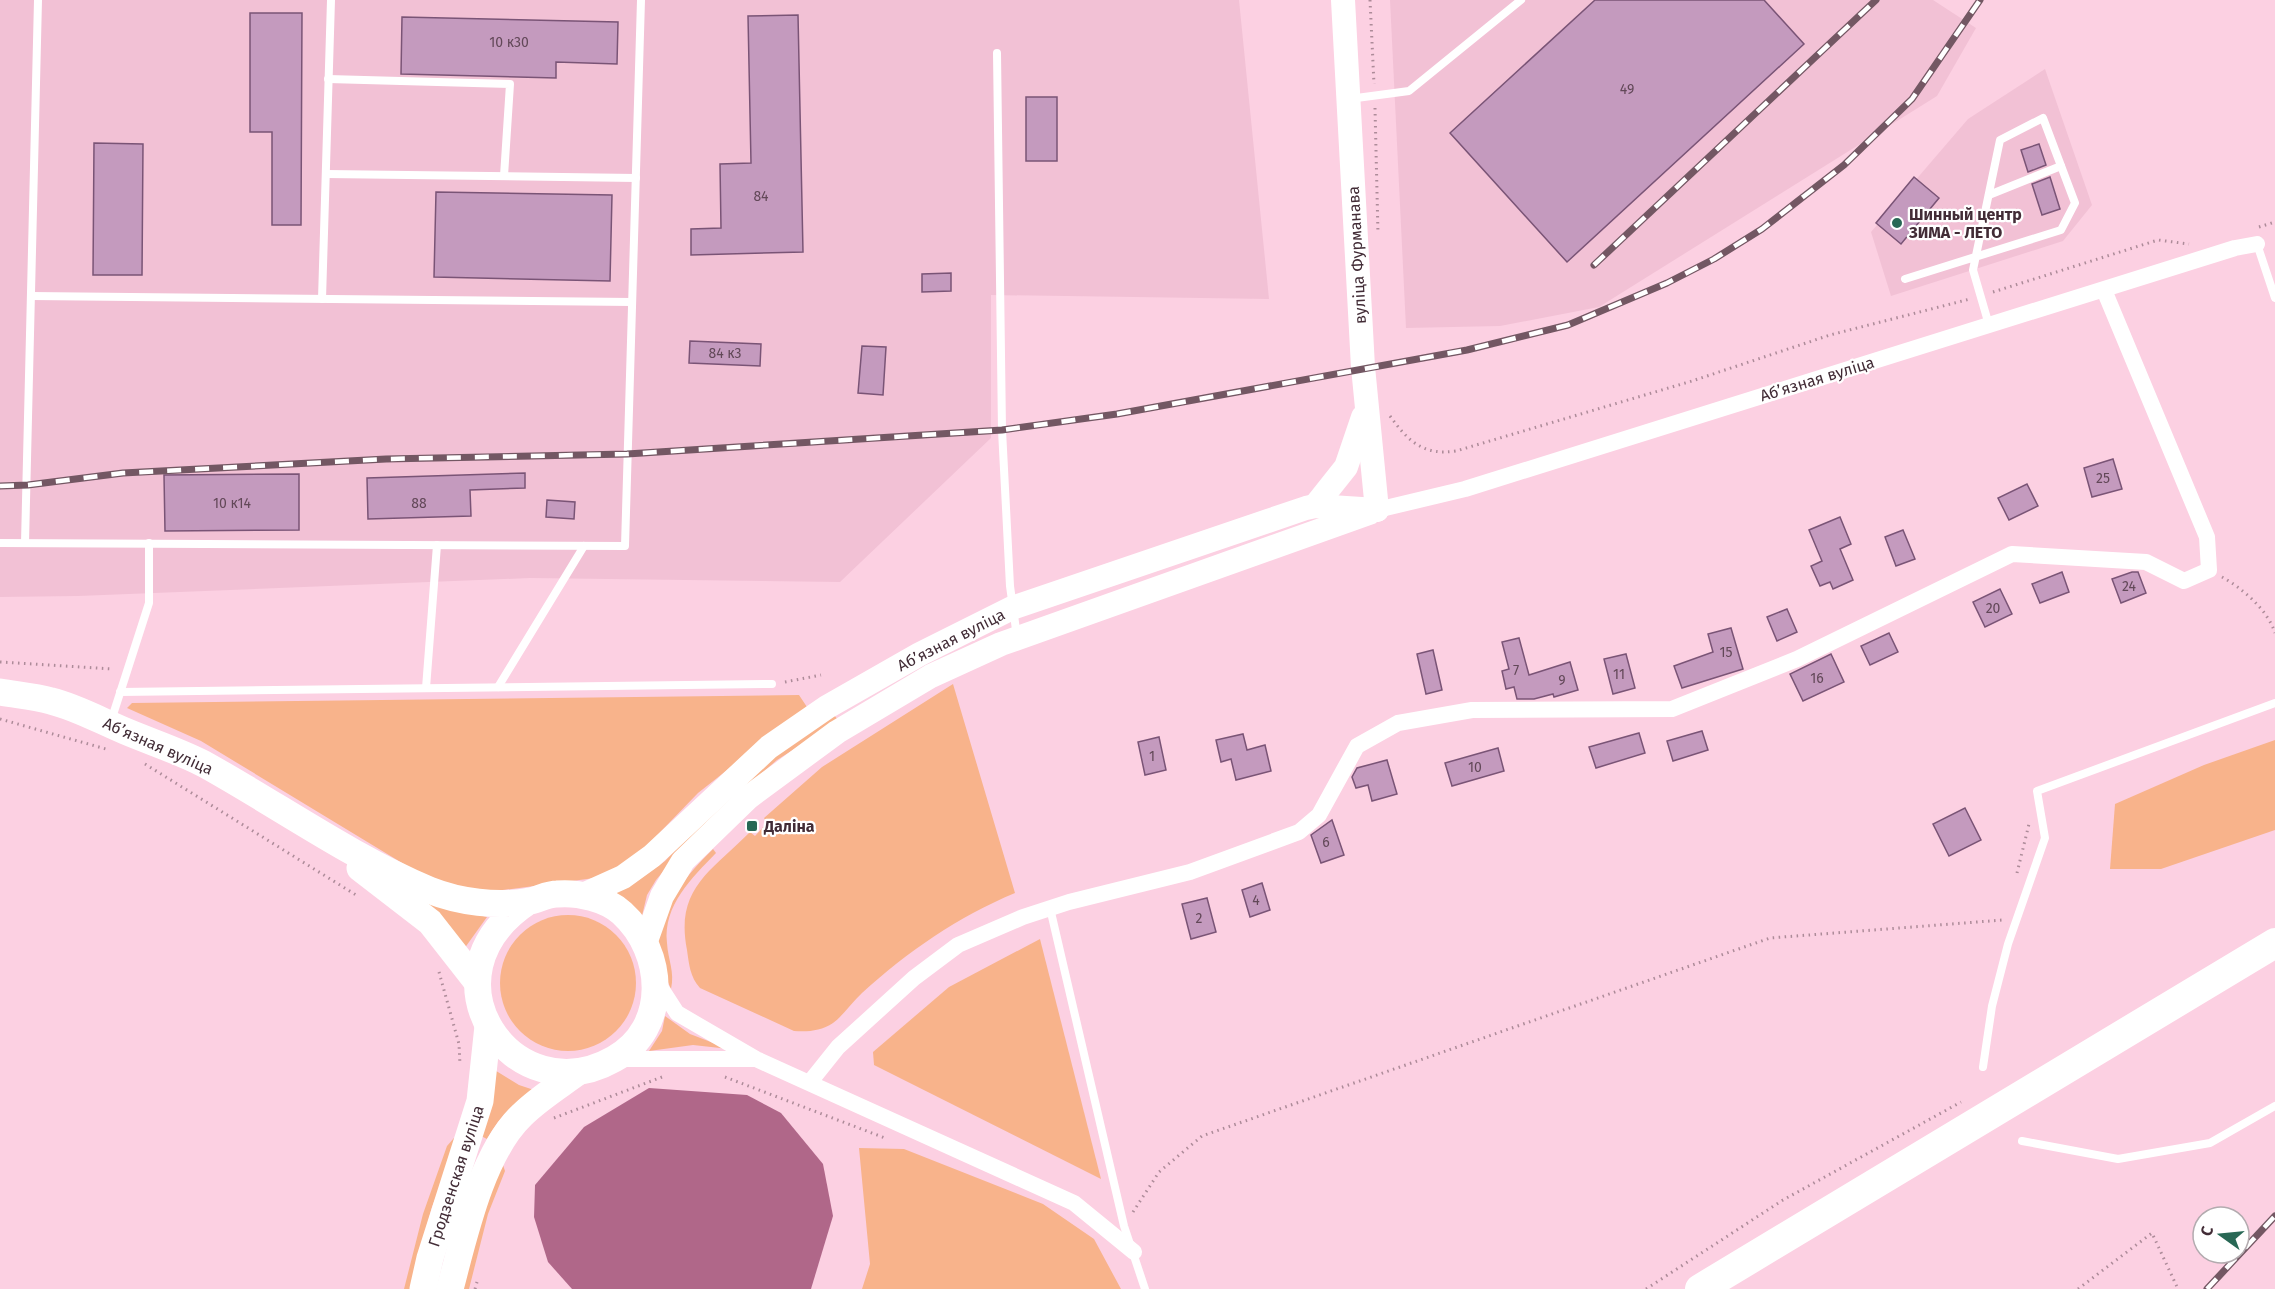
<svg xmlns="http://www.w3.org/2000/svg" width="2275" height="1289" font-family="'Fira Sans',sans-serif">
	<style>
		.built { fill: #f2c1d5 }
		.green { fill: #f8b38b }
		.water { fill: #b06789 }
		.building { fill: #c49abe; stroke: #7a5476; stroke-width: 1.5 }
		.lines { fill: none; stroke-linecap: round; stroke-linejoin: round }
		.path { stroke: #ad8b99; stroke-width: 3; stroke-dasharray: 1.5 4.5; stroke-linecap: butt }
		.lane { stroke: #fff; stroke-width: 8 }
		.street { stroke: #fff; stroke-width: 16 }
		.secondary { stroke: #fff; stroke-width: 24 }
		.primary { stroke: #fff; stroke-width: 27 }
		.highway { stroke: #fff; stroke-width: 30 }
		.rail-casing { stroke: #735763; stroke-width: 7 }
		.rail { stroke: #fff; stroke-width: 4.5; stroke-dasharray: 14; stroke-linecap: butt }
		.poi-dot { fill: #286855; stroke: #fff; stroke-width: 2 }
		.labels { text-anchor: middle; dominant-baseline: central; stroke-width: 4.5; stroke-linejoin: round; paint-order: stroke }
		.number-label { font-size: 14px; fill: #624858 }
		.poi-label { font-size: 16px; font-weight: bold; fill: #422c36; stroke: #fff; text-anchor: start }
		.street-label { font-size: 16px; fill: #422c36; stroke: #fff }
	</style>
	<rect width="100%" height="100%" fill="#fcd0e2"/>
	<g class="built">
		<path d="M0,0H1239L1269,299L991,295V438L840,582L530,578L78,596L0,597Z"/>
		<path d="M1390,0H1933L1976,28L1937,96L1599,307L1500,326L1406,328Z"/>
		<path d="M2045,69L2092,205L2063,241L1891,296L1871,232L1968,119Z"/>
	</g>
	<g class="green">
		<path d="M953,684L1015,893C958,917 908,951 862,993C852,1002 844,1015 833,1023C821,1031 808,1032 794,1031L700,988C690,977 689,964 687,950C675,889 710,872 750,832L755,836L767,823L764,818L822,767Z"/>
		<path d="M799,695L807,707L698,793L640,853L602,877L473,894L412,869L201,741L127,708L132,703Z"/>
		<path d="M834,715L839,721L777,760L724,806L687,843L656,880L647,895L641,920L610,895L633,884L665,861L698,826L777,754Z"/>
		<path d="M2275,740V830L2161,869H2110L2115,804L2204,765Z"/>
		<path d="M713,849L716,853C692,878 663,905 667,943C668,960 675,972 671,989C667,980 663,971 660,962C649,917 684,878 713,849Z"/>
		<path d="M409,892L446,907L487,917L464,949Z"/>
		<circle cx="568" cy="983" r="68"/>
		<path d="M1040,939L1101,1179L874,1065L873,1052L949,987Z"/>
		<path d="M665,1016L690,1034L729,1049L693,1045L649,1051L662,1031Z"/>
		<path d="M493,1069L519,1085L534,1090C513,1103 499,1118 487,1139L481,1136Z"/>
		<path d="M454,1138L458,1140L432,1207L410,1289H404L423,1214L447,1146Z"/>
		<path d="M859,1148L904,1149L1043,1204L1094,1239L1121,1289H862L870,1264Z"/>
		<path d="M501,1159L505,1171L488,1214L469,1289H459Z"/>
	</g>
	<path class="water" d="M649,1088L747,1095L781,1113L823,1164L833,1216L811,1289H572L548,1262L534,1217L535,1185L584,1127Z"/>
	<g class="building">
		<path d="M1595,0H1764L1804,44L1567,262L1450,133Z"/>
		<path d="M250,13H302L301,225H272V132H250Z"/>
		<path d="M798,15L803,252L691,255V229L721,228L720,164L751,163L748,16Z"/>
		<path d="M402,17L618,22L617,64L556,62V78L401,74Z"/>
		<rect x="1026" y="97" width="31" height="64"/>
		<path d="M94,143L143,144L142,275H93Z"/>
		<path d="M2039,144L2046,165L2028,172L2021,150Z"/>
		<path d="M1914,177L1939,198L1901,244L1876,223Z"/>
		<path d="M2050,177L2060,209L2042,215L2032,184Z"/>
		<path d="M436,192L612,195L610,281L434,277Z"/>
		<path d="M951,273V291L922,292V274Z"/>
		<path d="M690,341L761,344L760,366L689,363Z"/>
		<path d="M862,346L886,347L883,395L858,393Z"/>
		<path d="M2113,459L2122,489L2092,497L2084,468Z"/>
		<path d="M525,473V488L470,490L471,516L368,519L367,478Z"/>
		<path d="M299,474V530L165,531L164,475Z"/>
		<path d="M2027,484L2038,506L2009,520L1998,498Z"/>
		<path d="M547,500L575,502L574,519L546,517Z"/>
		<path d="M1840,517L1851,544L1840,549L1853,580L1833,589L1830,582L1820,586L1811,566L1822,561L1809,530Z"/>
		<path d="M1903,530L1915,559L1896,566L1885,537Z"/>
		<path d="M2062,572L2069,592L2040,603L2032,584Z"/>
		<path d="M2132,572H2138L2146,593L2121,603L2112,579Z"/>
		<path d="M2000,589L2012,614L1985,627L1973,602Z"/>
		<path d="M1787,609L1797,632L1777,641L1767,617Z"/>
		<path d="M1731,628L1743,669L1682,688L1674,666L1713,652L1708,634Z"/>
		<path d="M1889,633L1898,652L1870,665L1861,646Z"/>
		<path d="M1519,638L1529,675L1570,662L1578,690L1554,697L1553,694L1534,699H1517L1514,687L1506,689L1502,671L1509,669L1502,642Z"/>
		<path d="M1433,650L1442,690L1426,694L1417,654Z"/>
		<path d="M1626,654L1635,688L1613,694L1604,659Z"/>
		<path d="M1831,654L1844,682L1803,701L1790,674Z"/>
		<path d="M1702,731L1708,750L1673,761L1667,741Z"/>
		<path d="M1639,733L1645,753L1596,768L1589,747Z"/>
		<path d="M1243,734L1247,750L1265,745L1271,771L1236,780L1231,759L1221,762L1216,740Z"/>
		<path d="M1159,737L1166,770L1145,775L1138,742Z"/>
		<path d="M1498,748L1504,771L1452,786L1445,763Z"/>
		<path d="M1387,760L1397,794L1372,801L1368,785L1356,788L1352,777L1357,768Z"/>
		<path d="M1965,808L1981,840L1949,856L1933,824Z"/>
		<path d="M1332,820L1344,855L1321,863L1311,835Z"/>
		<path d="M1262,883L1270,910L1250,917L1242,890Z"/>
		<path d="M1207,898L1216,932L1191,939L1182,904Z"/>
	</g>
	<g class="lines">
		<g class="path">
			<path d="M1370,0L1374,84"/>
			<path d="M1375,108L1378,234"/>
			<path d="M2259,227L2275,222"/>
			<path d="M1993,292L2158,240L2189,244"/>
			<path d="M1390,416C1408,441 1423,456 1456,451L1692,381L1830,335L1970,299"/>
			<path d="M2222,577C2242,588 2268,610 2275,633"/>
			<path d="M0,662L113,669"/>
			<path d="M785,682L821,675"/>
			<path d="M0,719L106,749"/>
			<path d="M145,764L356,895"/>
			<path d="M2017,873L2029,824"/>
			<path d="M439,972L459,1044L460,1065"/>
			<path d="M725,1077L885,1138"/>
			<path d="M554,1118L662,1077"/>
			<path d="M1133,1212L1159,1172L1202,1136L1770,938L2003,920"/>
			<path d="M475,1289L477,1282"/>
			<path d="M1646,1289L1783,1200L1961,1102"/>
			<path d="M2078,1289L2152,1233L2178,1289"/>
		</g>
		<g class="lane">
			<path d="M997,53L1002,430L1010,586L1017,637"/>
			<path d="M328,79L510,84L504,176"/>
			<path d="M1349,99L1409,91L1521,0"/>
			<path d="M326,174L636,178"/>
			<path d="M1989,195L2061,166"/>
			<path d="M2257,244L2275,298"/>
			<path d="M1905,279L2061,230L2075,203L2043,118L2000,140L1973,270L1989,325"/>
			<path d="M31,296L632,302"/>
			<path d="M322,299L331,0"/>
			<path d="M0,543L625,546L641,0"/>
			<path d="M25,543L38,0"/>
			<path d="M498,687L584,546"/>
			<path d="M426,688L437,545"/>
			<path d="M120,692L772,684"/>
			<path d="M111,721L149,603V543"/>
			<path d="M1050,908L1124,1226L1145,1289"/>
			<path d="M1983,1067L1992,1006L2008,944L2045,838L2037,791L2275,703"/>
			<path d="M2022,1141L2118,1159L2210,1143L2275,1106"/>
		</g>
		<g class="street">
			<path d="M1377,510L1465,489L2235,248L2257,244"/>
			<path d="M657,982L677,1013L756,1059L1074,1203L1134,1252"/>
			<path d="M616,1059H755"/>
			<path d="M810,1082L838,1047L914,978L958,945L1023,917L1069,902L1190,872L1299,832L1319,815L1357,746L1398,723L1472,710L1672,709L1797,659L2012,554L2146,562L2184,581L2209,570L2207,537L2104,290"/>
		</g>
		<g class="secondary">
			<path d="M1343,0L1363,367L1377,510"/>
			<path d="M1315,506L1346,467L1363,417"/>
			<path d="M583,895L623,877L652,856L769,747L827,707L920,654L1012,608L1306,508L1315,506L1377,510"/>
			<path d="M646,941L662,896L683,861L749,797L837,732L931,676L1001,644L1369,513"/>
		</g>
		<g class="primary">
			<path d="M0,692C17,695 34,696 51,701C76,707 101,721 125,731C151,742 179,751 204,764C278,805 351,857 429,890C459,902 497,907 530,901C539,899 548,894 557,894C578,892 607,899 622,913C665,952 670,1028 614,1059C514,1116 414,976 529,901"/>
			<path d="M360,868L430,922L477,982"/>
			<path d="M423,1289L430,1258L480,1101L488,1026"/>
			<path d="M450,1289C464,1236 482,1153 522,1115C538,1099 559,1086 578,1072"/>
		</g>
		<path class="highway" d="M1700,1289L2275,943"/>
		<g class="rail-casing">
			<g id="rail">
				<path d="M1594,265L1876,0"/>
				<path d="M0,486L28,485L123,473L386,459L627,454L1002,430L1117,414L1467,350L1568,325L1667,283L1714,259L1762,229L1844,165L1912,99L1980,0"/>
				<path d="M2207,1289L2275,1216"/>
			</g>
		</g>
		<use href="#rail" class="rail"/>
	</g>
	<g class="poi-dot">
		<circle cx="1897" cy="223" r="6"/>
		<rect x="746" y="820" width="12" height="12" rx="3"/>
	</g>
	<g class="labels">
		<g class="number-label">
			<text x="509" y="42">10 к30</text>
			<text x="1627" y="89">49</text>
			<text x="761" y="196">84</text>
			<text x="725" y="353">84 к3</text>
			<text x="2103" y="478">25</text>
			<text x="232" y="503">10 к14</text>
			<text x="419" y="503">88</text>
			<text x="2129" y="586">24</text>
			<text x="1993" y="608">20</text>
			<text x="1726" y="652">15</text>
			<text x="1516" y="670">7</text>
			<text x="1619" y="674">11</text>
			<text x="1817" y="678">16</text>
			<text x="1562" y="680">9</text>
			<text x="1152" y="756">1</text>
			<text x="1475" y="767">10</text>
			<text x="1326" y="842">6</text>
			<text x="1256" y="900">4</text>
			<text x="1199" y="918">2</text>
		</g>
		<g class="poi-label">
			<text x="1909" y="214">Шинный центр<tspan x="1909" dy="18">ЗИМА - ЛЕТО</tspan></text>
			<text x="764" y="826">Даліна</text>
		</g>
		<g class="street-label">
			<text transform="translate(1357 255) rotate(-93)">вуліца Фурманава</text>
			<text transform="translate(1817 379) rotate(-17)">Абʼязная вуліца</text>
			<text transform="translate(951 640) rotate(-27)">Абʼязная вуліца</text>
			<text transform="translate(158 746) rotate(24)">Абʼязная вуліца</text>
			<text transform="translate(456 1176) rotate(-72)">Гродзенская вуліца</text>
		</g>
	</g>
	<g transform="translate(2221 1235) rotate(285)"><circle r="28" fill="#ffffff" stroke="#b3abaf" stroke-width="1.5"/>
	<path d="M0-4.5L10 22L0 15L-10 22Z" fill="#286855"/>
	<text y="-9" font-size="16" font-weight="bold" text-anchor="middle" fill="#422c36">С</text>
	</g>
</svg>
